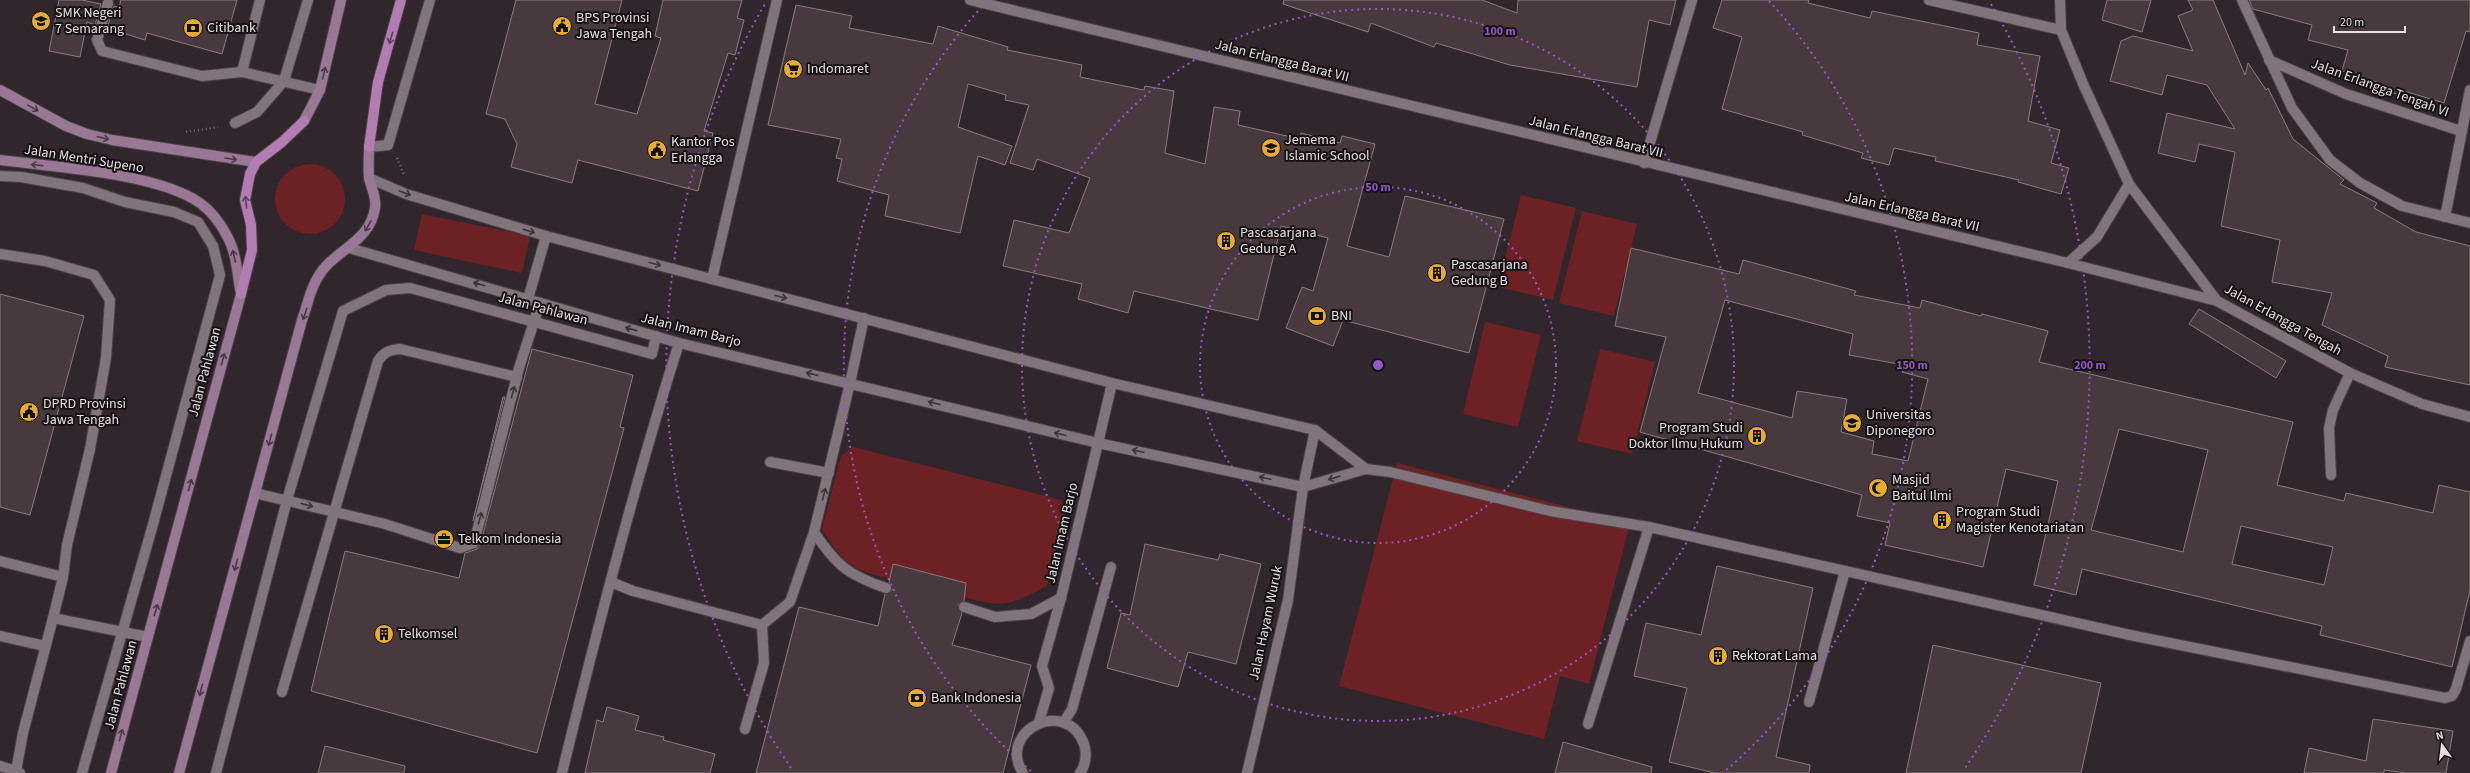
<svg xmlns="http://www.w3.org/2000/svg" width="2470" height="773" font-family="'Source Sans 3',sans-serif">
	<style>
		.green { fill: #6e2124 }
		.building { fill: #47393d; stroke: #8c7c7f; fill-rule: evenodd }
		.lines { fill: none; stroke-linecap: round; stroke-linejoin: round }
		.service-casing { stroke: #4a4146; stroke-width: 12 }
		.pedestrian-casing { stroke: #4a4146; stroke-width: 12 }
		.minor-casing { stroke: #4a4146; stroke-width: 12 }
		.secondary-casing { stroke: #4a4146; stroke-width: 12 }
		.primary-casing { stroke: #4a4146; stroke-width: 12 }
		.path { stroke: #756c71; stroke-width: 2.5; stroke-dasharray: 1 3; stroke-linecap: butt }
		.service { stroke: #81747b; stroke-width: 10 }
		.pedestrian { stroke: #81747b; stroke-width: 10 }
		.minor { stroke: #81747b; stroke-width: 10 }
		.secondary { stroke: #997896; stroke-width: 10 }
		.primary { stroke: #b17db2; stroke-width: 10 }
		.oneway { stroke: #5c425b }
		.oneway2 { stroke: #4a3a47 }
		.oneway3 { stroke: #3b3437 }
		.ring { fill: none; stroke: #9659c8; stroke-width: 2; stroke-dasharray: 2 4 }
		.labels { text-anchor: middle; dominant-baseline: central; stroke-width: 4; stroke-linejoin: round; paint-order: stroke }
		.poi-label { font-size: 14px; fill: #e7dfe3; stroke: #161113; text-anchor: start }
		.street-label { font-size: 14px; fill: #e7dfe3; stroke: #161113 }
		.centre { fill: #9659c8; stroke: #161113; stroke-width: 2 }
		.ring-label { font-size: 12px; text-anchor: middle; font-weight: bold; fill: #9659c8; stroke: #161113; stroke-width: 4; stroke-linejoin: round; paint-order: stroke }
	</style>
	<rect width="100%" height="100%" fill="#31262c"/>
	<g class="green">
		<circle cx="310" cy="199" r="35"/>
		<path d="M1521,195L1576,208L1553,300L1498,287Z"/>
		<path d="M1582,211L1637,224L1614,316L1559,303Z"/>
		<path d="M422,214L530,236L522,273L414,250Z"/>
		<path d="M1485,322L1541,335L1518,427L1463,414Z"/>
		<path d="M1600,349L1655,362L1632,454L1577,441Z"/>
		<path d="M853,447L1061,500L1066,510L1047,586C1009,605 1005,609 964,597L966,583L894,564L890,579C848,568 845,565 822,529L841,456Z"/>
		<path d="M1397,463L1630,523L1589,684L1560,676L1544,739L1339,686Z"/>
	</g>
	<g class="building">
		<path d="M59,0H82L101,4L95,25L87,22L80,57L49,51Z"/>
		<path d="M121,0H237L222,54L147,33L145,40L107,28L114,6L119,7Z"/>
		<path d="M516,0H622L595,104L637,114L661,38L655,36L663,0H742L737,18L744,20L735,55L728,53L704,131L713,133L698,191L578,160L572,183L511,167L517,144L505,119L486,114Z"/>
		<path d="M1284,0H1482L1517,13L1518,0H1676L1670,25L1649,20L1637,87L1510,65L1436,43L1434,47L1371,23L1368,32L1283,4Z"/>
		<path d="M1722,0H1809L1808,3L1870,18L1872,11L1979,33L1977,45L2040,56L2028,121L2060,130L2051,163L2069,168L2061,194L2018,182L2019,180L1935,161L1936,157L1894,148L1889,165L1861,158L1863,153L1802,135L1803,132L1722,109L1742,37L1713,28Z"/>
		<path d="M2107,0H2151L2142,32L2102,20Z"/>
		<path d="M2188,0H2213L2245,75L2248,63L2266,90L2268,88L2293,139L2344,180L2340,184L2377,203L2374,208L2416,232L2470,246V385L2385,367L2388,356L2322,325L2332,293L2272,282L2280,240L2221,226L2235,152L2199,144L2195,162L2158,153L2167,113L2235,129L2207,85L2167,75L2162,95L2110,81L2121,41L2133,36L2193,51L2178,16L2193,10Z"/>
		<path d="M2249,0H2470V32L2466,31L2444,103L2404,91V95L2375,90L2377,82L2342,71L2348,50L2308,40L2312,25L2253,9Z"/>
		<path d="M796,5L852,16L849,28L933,44L938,26L1008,47L1007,50L1082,65L1080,77L1144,90L1145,86L1174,91L1165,153L1205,164L1214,107L1240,111L1238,125L1300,139L1301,133L1340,143L1342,136L1375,144L1347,246L1389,257L1405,196L1504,219L1469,353L1343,320L1333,346L1286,328L1302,287L1313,291L1328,238L1281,226L1258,320L1134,291L1128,313L1078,299L1082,284L1003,266L1014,220L1069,233L1090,178L1037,159L1033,170L1010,163L1029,105L1005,100L1006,95L968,84L958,127L1012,146L1005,165L978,156L960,233L885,216L889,195L837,181L842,159L836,158L841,139L768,125Z"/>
		<path d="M1631,248L1739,274L1743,260L1856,291L1854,295L1920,308L1922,300L1981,316L1982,314L2048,331L2039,362L2293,422L2277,485L2344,501L2346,493L2433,513L2439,485L2470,492V590L2452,667L2320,635L2322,626L2082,569L2076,595L2034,585L2058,481L2006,469L1983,567L1885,545L1890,523L1857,516L1862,495L1640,432L1666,337L1615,326ZM1725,300L1853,334L1849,355L1904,365L1902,372L1928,379L1908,461L1872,454L1874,441L1841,432L1847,399L1797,391L1792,418L1698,393ZM2119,429L2208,450L2183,552L2091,530ZM2241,526L2333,547L2324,585L2232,564Z"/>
		<path d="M0,294L84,316L30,515L0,507Z"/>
		<path d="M2199,309L2286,361L2276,378L2189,324Z"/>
		<path d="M532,349L633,375L620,427L624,428L537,753L311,691L345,551L459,578L465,553L477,549L480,545Z"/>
		<path d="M503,397H505L473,521Z"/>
		<path d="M1145,544L1218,560L1220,554L1261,564L1236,664L1188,652L1178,687L1107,668L1121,613L1130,615Z"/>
		<path d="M893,564L966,583L964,601L958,605L962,613L952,645L1031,665L1003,773H756L799,607L878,626L885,594L892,590L889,582Z"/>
		<path d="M1717,566L1813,588L1776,757L1810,765L1809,773H1715L1669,762L1687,688L1634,676L1646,623L1701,635Z"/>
		<path d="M1933,645L2101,683L2081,773H1906Z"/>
		<path d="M607,707L639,716L635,730L664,737L663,740L715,754L710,773H585L597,720L603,722Z"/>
		<path d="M2373,719L2453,731L2446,773H2406L2384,770V773H2304L2309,748L2366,761Z"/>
		<path d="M1563,742L1652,767L1651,773H1555Z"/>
		<path d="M325,746L405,766L404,773H318Z"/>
	</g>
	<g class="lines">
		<g class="service-casing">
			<g id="service">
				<path d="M108,3L97,40L102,51L202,76L242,72L320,90"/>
				<path d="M242,72L260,0"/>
				<path d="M0,254L45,261L94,275L110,300L106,358L90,449L67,545L63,577L53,618L148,637"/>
				<path d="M1315,430L1366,469"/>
				<path d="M770,462L829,473"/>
				<path d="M2331,475L2329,428L2333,410L2350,373"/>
				<path d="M1303,487L1366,469L1390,472L1550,511L1649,527L2130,635L2445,698L2452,696L2456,689L2470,641"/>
				<path d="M255,493L385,524L460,548L474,543L519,368L540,303"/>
				<path d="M814,532C837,566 848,575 886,588"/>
				<path d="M0,561L63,577"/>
				<path d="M611,582L633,591L762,625L790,602L814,532L850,383"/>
				<path d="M964,607L995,617L1031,614L1061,598L1098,443"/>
				<path d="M0,636L45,646"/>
				<path d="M282,692L378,361C384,352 389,350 400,349L517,377"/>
				<path d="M1809,702L1845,571"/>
				<path d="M1039,722L1049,688L1042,666L1061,598"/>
				<path d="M1064,722L1072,709L1111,567"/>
				<path d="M1588,724L1649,527"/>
				<path d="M745,729L764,663L762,625"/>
				<path d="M0,766L16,771L15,773"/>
				<path d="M20,773L16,771L23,733L53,618"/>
				<path d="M1023,773C996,731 1066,696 1084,744C1087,753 1086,765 1080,773"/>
			</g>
		</g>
		<g class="pedestrian-casing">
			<g id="pedestrian">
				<path d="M235,123L257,112L284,81L308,0"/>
				<path d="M369,147L388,145L430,0"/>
				<path d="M0,176L21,177L83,188L125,202L174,212L198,222L213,246L220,275L152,528L82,773"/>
				<path d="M216,773L287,500L343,311L386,290L410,288L652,354L656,336"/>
			</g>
		</g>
		<g class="minor-casing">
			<g id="minor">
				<path d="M970,0L2068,263L2217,301"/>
				<path d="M1929,0L2061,30"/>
				<path d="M2060,0L2061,30L2084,86L2129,184L2217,301L2350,373L2422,404L2470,417"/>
				<path d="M2242,0L2292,108L2330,160L2360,183L2402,206L2470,223"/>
				<path d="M2269,60L2346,94L2461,131"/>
				<path d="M1644,163L1692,0"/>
				<path d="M369,178L406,194L546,236L1112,383L1315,430L1303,487L1288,600L1247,773"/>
				<path d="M2445,217L2470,90"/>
				<path d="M349,248L679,343L1098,443L1303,487"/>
				<path d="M2068,263L2097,237L2129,184"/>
				<path d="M712,279L777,0"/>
				<path d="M528,299L546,236"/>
				<path d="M850,383L864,318"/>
				<path d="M1098,443L1112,383"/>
				<path d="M562,773C597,629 634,485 679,343"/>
			</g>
		</g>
		<g class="secondary-casing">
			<g id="secondary">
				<path d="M0,90L66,126L87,134L112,140L256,162"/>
				<path d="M304,121L320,90L341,0"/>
				<path d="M0,160C53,167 157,173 200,203C211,211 221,224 227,236C237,253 237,275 241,294L111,773"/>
				<path d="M179,773L302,320C307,307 310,289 318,277C333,250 370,243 375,208C377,197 371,188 369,178C368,168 369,157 369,147"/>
			</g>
		</g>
		<g class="primary-casing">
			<g id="primary">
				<path d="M369,147L378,82L401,0"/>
				<path d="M241,294L252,250L251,225L245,200L250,174L256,162L282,142L304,121"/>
			</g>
		</g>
		<g class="path">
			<path d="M186,132L218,127"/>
			<path d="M397,158L404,175"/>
		</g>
		<use href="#service" class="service"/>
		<use href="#pedestrian" class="pedestrian"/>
		<use href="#minor" class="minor"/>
		<use href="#secondary" class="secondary"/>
		<use href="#primary" class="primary"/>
	</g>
	<defs><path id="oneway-shaft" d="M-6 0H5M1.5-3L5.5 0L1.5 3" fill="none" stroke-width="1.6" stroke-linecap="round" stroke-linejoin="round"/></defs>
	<g class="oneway">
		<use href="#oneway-shaft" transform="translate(391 38) rotate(106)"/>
		<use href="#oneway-shaft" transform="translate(246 202) rotate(-95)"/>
	</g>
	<g class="oneway2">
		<use href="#oneway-shaft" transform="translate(324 73) rotate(-77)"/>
		<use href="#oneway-shaft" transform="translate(33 108) rotate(29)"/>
		<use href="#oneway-shaft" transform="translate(103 138) rotate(14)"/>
		<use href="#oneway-shaft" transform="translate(231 159) rotate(9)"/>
		<use href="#oneway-shaft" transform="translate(37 165) rotate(-173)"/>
		<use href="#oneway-shaft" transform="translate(368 226) rotate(120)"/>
		<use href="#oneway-shaft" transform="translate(234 256) rotate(-103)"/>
		<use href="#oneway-shaft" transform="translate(305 314) rotate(109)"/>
		<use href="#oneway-shaft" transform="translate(223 359) rotate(-75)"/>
		<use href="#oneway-shaft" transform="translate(270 440) rotate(105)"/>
		<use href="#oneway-shaft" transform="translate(190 485) rotate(-75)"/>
		<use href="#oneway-shaft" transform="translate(236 565) rotate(105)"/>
		<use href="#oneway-shaft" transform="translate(156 610) rotate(-74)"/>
		<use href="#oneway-shaft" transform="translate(201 690) rotate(105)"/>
		<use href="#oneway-shaft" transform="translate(121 735) rotate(-75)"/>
	</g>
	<g class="oneway3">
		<use href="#oneway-shaft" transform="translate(405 193) rotate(20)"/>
		<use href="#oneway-shaft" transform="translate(529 231) rotate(17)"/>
		<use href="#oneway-shaft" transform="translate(655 264) rotate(15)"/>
		<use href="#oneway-shaft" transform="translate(479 284) rotate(-164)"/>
		<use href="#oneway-shaft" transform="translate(781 297) rotate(14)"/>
		<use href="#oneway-shaft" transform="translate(631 329) rotate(-164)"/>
		<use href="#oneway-shaft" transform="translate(812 374) rotate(-167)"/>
		<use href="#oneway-shaft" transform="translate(513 392) rotate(-75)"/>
		<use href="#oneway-shaft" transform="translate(934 403) rotate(-166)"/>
		<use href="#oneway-shaft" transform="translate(1060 434) rotate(-166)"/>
		<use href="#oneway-shaft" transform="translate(1138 451) rotate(-168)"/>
		<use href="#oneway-shaft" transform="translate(1265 478) rotate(-168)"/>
		<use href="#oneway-shaft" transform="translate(1334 478) rotate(164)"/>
		<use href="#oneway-shaft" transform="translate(824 494) rotate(-76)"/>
		<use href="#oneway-shaft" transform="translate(307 505) rotate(15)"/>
		<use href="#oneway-shaft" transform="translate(480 518) rotate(-75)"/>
	</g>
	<g class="ring">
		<circle cx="1378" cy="365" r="178"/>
		<circle cx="1378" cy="365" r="356"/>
		<path d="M1031 771A534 534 0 0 1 987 1M1769 1A534 534 0 0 1 1725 771"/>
		<path d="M791 768A712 712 0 0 1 765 4M1991 4A712 712 0 0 1 1965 768"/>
	</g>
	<defs>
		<g id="school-disc" transform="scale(1)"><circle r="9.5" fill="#e7ac37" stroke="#161113"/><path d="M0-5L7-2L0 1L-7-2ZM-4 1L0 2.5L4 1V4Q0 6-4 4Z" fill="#111"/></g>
		<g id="civic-disc" transform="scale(1)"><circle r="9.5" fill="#e7ac37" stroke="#161113"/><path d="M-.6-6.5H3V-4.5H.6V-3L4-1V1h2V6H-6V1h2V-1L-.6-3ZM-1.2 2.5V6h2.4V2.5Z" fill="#111"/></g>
		<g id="bank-disc" transform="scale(1)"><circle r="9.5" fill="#e7ac37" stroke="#161113"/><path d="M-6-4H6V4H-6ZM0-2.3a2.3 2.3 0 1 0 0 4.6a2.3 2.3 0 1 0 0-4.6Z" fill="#111"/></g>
		<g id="supermarket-disc" transform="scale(1)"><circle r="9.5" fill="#e7ac37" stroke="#161113"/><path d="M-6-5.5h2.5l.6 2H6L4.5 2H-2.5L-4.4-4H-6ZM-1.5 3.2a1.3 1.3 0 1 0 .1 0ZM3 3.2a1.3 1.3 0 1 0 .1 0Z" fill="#111"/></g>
		<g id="building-disc" transform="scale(1)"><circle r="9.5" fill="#e7ac37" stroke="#161113"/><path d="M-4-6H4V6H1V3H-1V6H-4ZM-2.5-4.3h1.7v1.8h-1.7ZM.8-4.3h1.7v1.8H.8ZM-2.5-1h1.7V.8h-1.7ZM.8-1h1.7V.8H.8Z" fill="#111"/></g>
		<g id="university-disc" transform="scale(1)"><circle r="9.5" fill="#e7ac37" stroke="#161113"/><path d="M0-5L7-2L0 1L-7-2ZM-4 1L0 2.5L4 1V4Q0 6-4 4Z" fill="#111"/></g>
		<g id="mosque-disc" transform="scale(1)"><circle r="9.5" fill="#e7ac37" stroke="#161113"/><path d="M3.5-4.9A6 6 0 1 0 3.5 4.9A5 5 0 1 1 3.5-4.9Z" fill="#111"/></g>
		<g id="office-disc" transform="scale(1)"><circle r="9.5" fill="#e7ac37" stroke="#161113"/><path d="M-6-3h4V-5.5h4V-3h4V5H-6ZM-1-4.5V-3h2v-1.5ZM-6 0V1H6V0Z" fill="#111"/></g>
	</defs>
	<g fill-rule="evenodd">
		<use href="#school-disc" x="41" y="21"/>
		<use href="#civic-disc" x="562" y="26"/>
		<use href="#bank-disc" x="193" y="28"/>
		<use href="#supermarket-disc" x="793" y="69"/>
		<use href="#school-disc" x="1271" y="148"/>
		<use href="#civic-disc" x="657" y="150"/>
		<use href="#building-disc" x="1226" y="241"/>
		<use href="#building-disc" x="1437" y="273"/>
		<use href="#bank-disc" x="1317" y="316"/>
		<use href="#civic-disc" x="29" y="412"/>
		<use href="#university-disc" x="1852" y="423"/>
		<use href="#building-disc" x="1757" y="436"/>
		<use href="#mosque-disc" x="1878" y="488"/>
		<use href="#building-disc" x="1942" y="520"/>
		<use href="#office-disc" x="444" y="539"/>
		<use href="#building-disc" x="384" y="634"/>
		<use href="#building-disc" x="1718" y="656"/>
		<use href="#bank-disc" x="917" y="698"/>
	</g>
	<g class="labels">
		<g class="poi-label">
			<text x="55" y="13">SMK Negeri<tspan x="55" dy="16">7 Semarang</tspan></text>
			<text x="576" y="18">BPS Provinsi<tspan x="576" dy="16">Jawa Tengah</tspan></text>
			<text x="207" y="28">Citibank</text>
			<text x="807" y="69">Indomaret</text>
			<text x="1285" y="140">Jemema<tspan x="1285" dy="16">Islamic School</tspan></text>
			<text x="671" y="142">Kantor Pos<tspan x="671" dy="16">Erlangga</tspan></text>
			<text x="1240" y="233">Pascasarjana<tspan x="1240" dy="16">Gedung A</tspan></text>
			<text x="1451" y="265">Pascasarjana<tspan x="1451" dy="16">Gedung B</tspan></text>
			<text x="1331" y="316">BNI</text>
			<text x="43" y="404">DPRD Provinsi<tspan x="43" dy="16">Jawa Tengah</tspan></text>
			<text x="1866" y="415">Universitas<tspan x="1866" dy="16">Diponegoro</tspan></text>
			<text x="1743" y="428" text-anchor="end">Program Studi<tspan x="1743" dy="16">Doktor Ilmu Hukum</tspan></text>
			<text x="1892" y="480">Masjid<tspan x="1892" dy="16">Baitul Ilmi</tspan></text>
			<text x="1956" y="512">Program Studi<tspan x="1956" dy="16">Magister Kenotariatan</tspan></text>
			<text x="458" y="539">Telkom Indonesia</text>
			<text x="398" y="634">Telkomsel</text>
			<text x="1732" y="656">Rektorat Lama</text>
			<text x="931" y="698">Bank Indonesia</text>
		</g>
		<g class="street-label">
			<text transform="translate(1282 61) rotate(14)">Jalan Erlangga Barat VII</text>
			<text transform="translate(2380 88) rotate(20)">Jalan Erlangga Tengah VI</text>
			<text transform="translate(1596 137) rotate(14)">Jalan Erlangga Barat VII</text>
			<text transform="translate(84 159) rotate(9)">Jalan Mentri Supeno</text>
			<text transform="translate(1912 212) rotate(13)">Jalan Erlangga Barat VII</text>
			<text transform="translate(543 309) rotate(15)">Jalan Pahlawan</text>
			<text transform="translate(2283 320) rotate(29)">Jalan Erlangga Tengah</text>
			<text transform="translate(691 330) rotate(14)">Jalan Imam Barjo</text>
			<text transform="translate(205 372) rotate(-75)">Jalan Pahlawan</text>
			<text transform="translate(1062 533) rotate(-77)">Jalan Imam Barjo</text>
			<text transform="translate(1266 623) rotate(-78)">Jalan Hayam Wuruk</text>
			<text transform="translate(121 685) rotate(-75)">Jalan Pahlawan</text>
		</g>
	</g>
	<circle cx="1378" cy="365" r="6" class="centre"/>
	<g class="ring-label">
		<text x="1500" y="35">100 m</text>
		<text x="1378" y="191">50 m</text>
		<text x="1912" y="369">150 m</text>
		<text x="2090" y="369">200 m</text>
	</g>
	<g transform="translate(2442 745) rotate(346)" stroke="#161113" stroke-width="3" paint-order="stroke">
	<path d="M0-3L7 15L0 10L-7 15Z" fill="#e7dfe3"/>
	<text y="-6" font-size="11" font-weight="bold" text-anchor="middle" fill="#e7dfe3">N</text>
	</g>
	<path d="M2334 26v6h71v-6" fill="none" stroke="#e7dfe3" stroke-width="2"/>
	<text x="2340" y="26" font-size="12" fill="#e7dfe3" stroke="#161113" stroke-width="3" paint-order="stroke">20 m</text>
</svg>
